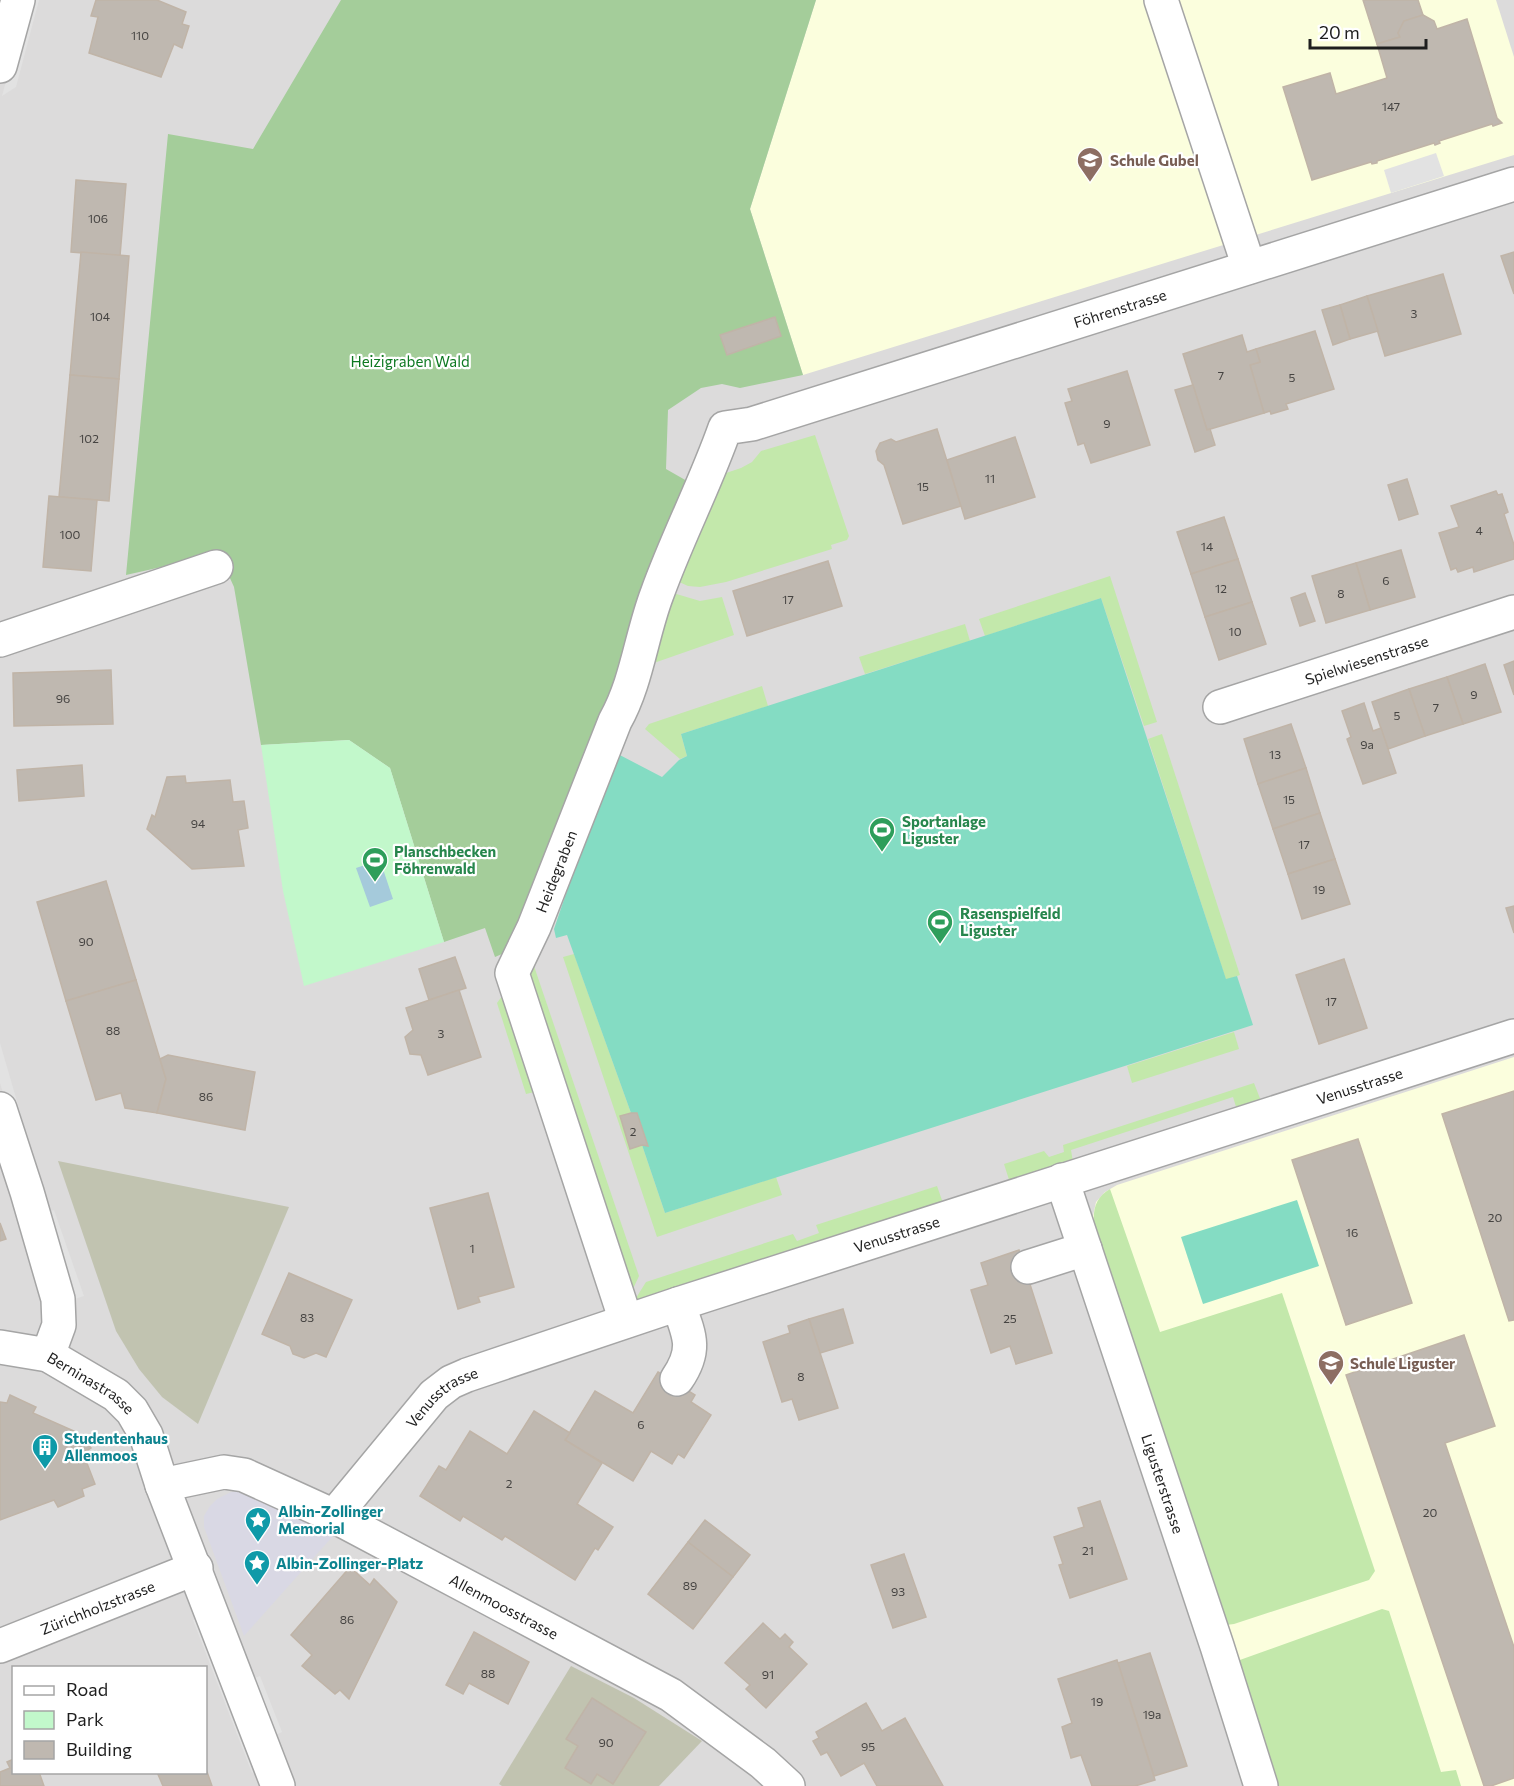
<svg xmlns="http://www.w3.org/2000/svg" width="1514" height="1786" font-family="Commissioner,sans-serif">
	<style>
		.residential { fill: #dcdbdb; fill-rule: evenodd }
		.education { fill: #fbfedd }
		.construction { fill: #c1c3b0 }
		.grass { fill: #c3e8ab }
		.forest { fill: #a4cd9a }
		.park { fill: #c2f8cb }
		.pitch { fill: #84dcc3 }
		.parking { fill: #e2e2e2 }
		.plaza { fill: #d9d8e4 }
		.water { fill: #a5cadb }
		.building { fill: #bfb8b0; stroke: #c0b4a7; stroke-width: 1.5 }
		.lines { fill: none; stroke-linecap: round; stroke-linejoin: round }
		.minor-casing { stroke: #a5a5a5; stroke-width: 36 }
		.minor { stroke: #fff; stroke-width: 33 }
		.labels { text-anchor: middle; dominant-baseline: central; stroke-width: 4.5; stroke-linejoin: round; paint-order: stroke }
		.number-label { font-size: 12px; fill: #464442 }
		.education-label { font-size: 15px; font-weight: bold; fill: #785e54; stroke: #fff; text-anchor: start }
		.street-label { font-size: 15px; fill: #1e1e1e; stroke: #fff }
		.park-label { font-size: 15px; fill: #0e7922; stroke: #fff }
		.leisure-label { font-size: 15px; font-weight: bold; fill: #27864d; stroke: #fff; text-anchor: start }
		.culture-label { font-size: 15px; font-weight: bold; fill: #0d838f; stroke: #fff; text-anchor: start }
	</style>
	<rect width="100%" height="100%" fill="#efece4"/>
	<path class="residential" d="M0,0H1514V1786H0ZM14,1668H206V1772H14Z"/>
	<g class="education">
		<path d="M816,0H1496L1514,57V155L803,375L750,209Z"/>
		<path d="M1514,1057V1786H1278L1166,1440L1095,1230L1093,1216L1096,1202L1105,1192L1117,1185Z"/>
	</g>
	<g class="construction">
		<path d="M58,1161L289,1207L198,1424L162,1397L139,1369L116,1331Z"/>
		<path d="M571,1666L634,1698L702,1741L659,1786H502L499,1784Z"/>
	</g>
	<g class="grass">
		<path d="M815,435L849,536L847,540L831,545L832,549L726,582L700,587L688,586L677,581L723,474L741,468L752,462L761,451Z"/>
		<path d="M1110,576L1157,722L1144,726L1101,598L985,636L979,619Z"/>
		<path d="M673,593L700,601L722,597L734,635L651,664Z"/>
		<path d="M965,624L970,641L865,674L859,657Z"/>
		<path d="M762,686L768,706L681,734L687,756L680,759L645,729L649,724Z"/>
		<path d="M1162,734L1240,975L1226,980L1148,739Z"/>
		<path d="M574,954L631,1113L620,1116L630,1149L642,1145L665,1213L776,1177L782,1195L657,1237L563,957Z"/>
		<path d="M534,966L639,1276L632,1291L524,989L530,968Z"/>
		<path d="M505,992L539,1091L526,1094L497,1003Z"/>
		<path d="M1234,1032L1239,1049L1132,1083L1127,1066Z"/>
		<path d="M1254,1083L1261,1101L1237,1110L1233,1097L1071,1150L1073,1162L1010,1183L1004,1164L1044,1151L1049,1157L1064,1152L1063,1145Z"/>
		<path d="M937,1186L943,1203L638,1304L636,1298L646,1282L793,1234L797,1241L819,1233L816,1225Z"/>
		<path d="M1110,1189L1160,1332L1282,1293L1375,1571L1369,1580L1234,1624L1226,1625L1095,1230C1092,1213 1094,1198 1110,1189Z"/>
		<path d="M1382,1609L1389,1611L1441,1772L1456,1770L1461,1786H1278L1237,1661Z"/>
	</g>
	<path class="forest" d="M341,0H816L750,209L803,375L740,388L722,384L701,388L668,410L666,469L694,485L511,950L495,957L485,928L444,942L390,768L349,740L261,745L234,587L219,554L126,575L168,134L253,149Z"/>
	<path class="park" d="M349,740L390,768L444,942L304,986L283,891L261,745Z"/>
	<g class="pitch">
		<path d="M1101,598L1226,979L1237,976L1253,1025L665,1213L642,1145L647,1146L637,1114L631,1113L567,935L556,938L554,929L614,752L662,777L679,760L687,756L681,734Z"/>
		<path d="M1297,1200L1319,1266L1203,1304L1181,1237Z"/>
	</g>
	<g class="parking">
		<path d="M28,0H39L16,87L2,96Z"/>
		<path d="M1436,153L1444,176L1391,193L1384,170Z"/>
		<path d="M0,1043L32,1153L22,1156L0,1083Z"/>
		<path d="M54,1210L84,1296L72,1300L42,1214Z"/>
		<path d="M204,1616L263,1768L252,1773L193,1620Z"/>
		<path d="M260,1676L282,1732L271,1737L249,1680Z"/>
	</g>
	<path class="plaza" d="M242,1491L252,1493L333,1536L244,1636L204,1527V1516L210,1506L217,1499L231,1492Z"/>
	<path class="water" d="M380,860L393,899L370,907L356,868Z"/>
	<g class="building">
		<path d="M96,0H157L186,12L182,24L189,26L182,48L174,44L161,77L89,53L98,17L91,16Z"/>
		<path d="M1363,0H1418L1423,15L1404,21L1398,33L1400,37L1377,44Z"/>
		<path d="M1423,15L1434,21L1437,29L1467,19L1497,118L1502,123L1493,126L1492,124L1439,141L1440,143L1435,145L1434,143L1377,161V163L1372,164L1371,162L1312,180L1283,87L1330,73L1336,94L1387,78L1377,44L1400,37L1398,33L1404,21Z"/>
		<path d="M76,180L126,184L120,256L71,252Z"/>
		<path d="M81,252L129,256L119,379L70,375Z"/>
		<path d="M1514,252V294L1501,256Z"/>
		<path d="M1443,274L1461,334L1385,356L1367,296Z"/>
		<path d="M1367,296L1378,331L1350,339L1340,305Z"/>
		<path d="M1340,305L1350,339L1333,345L1322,310Z"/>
		<path d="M775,317L781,336L727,355L720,335Z"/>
		<path d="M1315,331L1334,389L1286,404L1288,409L1271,414L1270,411L1264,413L1250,365L1260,362L1256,349Z"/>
		<path d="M1242,335L1247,352L1256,349L1260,362L1250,365L1264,413L1207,430L1183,354Z"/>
		<path d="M1127,371L1150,445L1091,463L1084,443L1078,445L1065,403L1072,401L1068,389Z"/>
		<path d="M70,375L119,379L109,501L59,497Z"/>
		<path d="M1193,385L1207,430L1210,429L1215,445L1195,452L1175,390Z"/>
		<path d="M937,429L961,506L903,524L884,465L878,460L876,451L880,443L891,439L896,442Z"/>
		<path d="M1015,437L1035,497L965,519L947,460Z"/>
		<path d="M1407,479L1418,514L1399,520L1388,485Z"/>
		<path d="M1496,491L1498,495L1502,494L1508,512L1504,514L1514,545V559L1474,572L1473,567L1458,572L1456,568L1451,570L1439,533L1459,527L1451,506Z"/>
		<path d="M49,496L97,500L91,571L43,567Z"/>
		<path d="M1224,517L1238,559L1191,574L1177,532Z"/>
		<path d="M1401,550L1415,597L1370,610L1356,563Z"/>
		<path d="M1238,559L1252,602L1205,617L1191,574Z"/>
		<path d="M828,561L842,606L747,636L733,591Z"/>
		<path d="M1356,563L1370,610L1326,623L1312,576Z"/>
		<path d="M1305,593L1315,621L1300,626L1291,598Z"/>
		<path d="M1252,602L1266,644L1219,660L1205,617Z"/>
		<path d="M1514,661V695L1504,665Z"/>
		<path d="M1485,664L1501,712L1463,724L1447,677Z"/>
		<path d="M111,670L113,724L14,726L13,673Z"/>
		<path d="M1447,677L1463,724L1425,736L1409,689Z"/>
		<path d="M1409,689L1425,736L1388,749L1372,702Z"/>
		<path d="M1364,703L1373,731L1381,728L1396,773L1363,784L1347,739L1351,737L1342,711Z"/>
		<path d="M1291,724L1306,768L1258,784L1244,739Z"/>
		<path d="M82,765L84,796L19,801L17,770Z"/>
		<path d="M1306,768L1320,813L1273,829L1258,784Z"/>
		<path d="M185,776L186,783L230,780L233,802L244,801L248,828L238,830L244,866L192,869L147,829L152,815L155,817L167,777Z"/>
		<path d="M1320,813L1335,859L1288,874L1273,829Z"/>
		<path d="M1335,859L1350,904L1302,919L1288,874Z"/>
		<path d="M106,881L136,980L66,1001L37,902Z"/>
		<path d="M1514,906V933L1506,908Z"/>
		<path d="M455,957L466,988L429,1000L419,969Z"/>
		<path d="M1344,959L1367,1028L1319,1044L1296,975Z"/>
		<path d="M136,980L166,1079L157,1113L125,1108L121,1093L96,1100L66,1001Z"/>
		<path d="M459,990L481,1057L428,1075L421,1055L410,1054L405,1037L413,1030L406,1008Z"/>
		<path d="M168,1055L255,1072L245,1130L157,1113L166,1079L160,1059Z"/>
		<path d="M1514,1091V1320L1509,1321L1442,1114Z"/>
		<path d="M631,1113H637L648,1146L642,1145L630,1149L620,1116Z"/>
		<path d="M1358,1139L1412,1303L1346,1325L1292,1160Z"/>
		<path d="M488,1193L514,1287L478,1297L480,1302L458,1309L430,1208Z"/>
		<path d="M0,1223L6,1239L0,1241Z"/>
		<path d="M1019,1250L1052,1353L1016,1364L1010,1346L991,1353L971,1290L988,1285L981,1263Z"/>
		<path d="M289,1273L352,1300L326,1357L316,1353L304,1358L293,1354L290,1346L262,1334Z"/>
		<path d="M843,1309L853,1343L820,1353L809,1319Z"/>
		<path d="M809,1319L838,1408L799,1420L792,1399L782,1402L763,1342L790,1333L788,1326Z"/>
		<path d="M1464,1335L1495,1426L1445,1443L1514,1647V1778L1491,1786H1484L1346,1375Z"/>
		<path d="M658,1372L695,1395L691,1402L711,1415L684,1458L678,1454L672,1464L651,1451L633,1481L565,1440L595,1391L633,1413Z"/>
		<path d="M10,1395L36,1407L33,1413L74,1431L79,1441L86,1438L91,1448L83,1453L95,1484L82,1489L84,1496L58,1507L54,1500L0,1520V1402L7,1403Z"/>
		<path d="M534,1411L570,1433L565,1440L602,1463L577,1504L613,1527L598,1550L595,1548L575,1580L505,1536L502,1540L463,1516L460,1521L420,1496L439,1466L446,1470L470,1431L507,1454Z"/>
		<path d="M1100,1501L1127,1579L1070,1598L1059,1565L1063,1564L1054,1537L1084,1527L1078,1508Z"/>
		<path d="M705,1520L750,1555L733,1577L688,1542Z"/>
		<path d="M688,1542L733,1577L693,1629L648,1594Z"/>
		<path d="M904,1554L926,1617L893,1628L871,1565Z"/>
		<path d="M350,1567L370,1585L374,1579L397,1602L349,1699L340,1690L335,1694L302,1666L312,1655L291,1635Z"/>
		<path d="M763,1623L780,1639L785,1634L793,1642L789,1647L807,1664L766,1708L746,1689L750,1685L725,1663Z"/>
		<path d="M474,1632L529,1662L508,1704L469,1683L463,1694L446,1685Z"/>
		<path d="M1150,1653L1187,1766L1154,1776L1118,1663Z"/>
		<path d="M1117,1660L1155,1780L1135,1786H1092L1081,1755L1071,1758L1062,1727L1072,1723L1058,1679Z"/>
		<path d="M592,1698L646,1732L613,1784L597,1774L591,1784L565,1768L578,1746L566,1739Z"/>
		<path d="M866,1703L882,1731L905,1718L943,1786H877L864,1763L841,1776L827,1752L821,1755L813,1741L819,1738L816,1732Z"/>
		<path d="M14,1759V1772H39L44,1786H0V1772L10,1768L7,1762Z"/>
		<path d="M206,1769L212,1786H163L157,1772H206Z"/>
	</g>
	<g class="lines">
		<g class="minor-casing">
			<g id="minor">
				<path d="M1161,0L1249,267"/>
				<path d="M0,66L18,0"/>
				<path d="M0,640L216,567"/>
				<path id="s1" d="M1220,707L1514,612"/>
				<path d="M0,1109L27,1192L58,1299L59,1325L48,1355"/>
				<path id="s2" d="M1062,1180L1217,1646L1261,1786"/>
				<path d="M1028,1267L1085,1249"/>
				<path id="s3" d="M626,1321L512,973L534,927L615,721C637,682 641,636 657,594C677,538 705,485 725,428L752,424L1514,184"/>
				<path id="s4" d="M0,1347L48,1355L116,1395L132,1411L146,1435L162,1485L278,1786"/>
				<path d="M677,1379C697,1350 690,1336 678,1304"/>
				<path id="s5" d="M162,1485L224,1472L244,1475L334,1516L671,1695L763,1763L788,1786"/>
				<path id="s6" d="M334,1516L434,1395L451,1382L467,1375L678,1304L1514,1036"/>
				<path id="s7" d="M0,1646L196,1568"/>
			</g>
		</g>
		<use href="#minor" class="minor"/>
	</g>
	<defs>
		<g id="school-pin" transform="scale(1.35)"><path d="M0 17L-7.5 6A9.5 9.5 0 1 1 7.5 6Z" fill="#8d6e63" stroke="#fff"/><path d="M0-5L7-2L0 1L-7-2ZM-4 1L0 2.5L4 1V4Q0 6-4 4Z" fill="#fff"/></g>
		<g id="stadium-pin" transform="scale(1.35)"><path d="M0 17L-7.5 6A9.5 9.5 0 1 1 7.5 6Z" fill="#2e9e5b" stroke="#fff"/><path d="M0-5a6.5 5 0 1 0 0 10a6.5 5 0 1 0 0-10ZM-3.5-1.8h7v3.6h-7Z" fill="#fff"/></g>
		<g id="building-pin" transform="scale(1.35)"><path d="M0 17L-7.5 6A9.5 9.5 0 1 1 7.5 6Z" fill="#0f9aa8" stroke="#fff"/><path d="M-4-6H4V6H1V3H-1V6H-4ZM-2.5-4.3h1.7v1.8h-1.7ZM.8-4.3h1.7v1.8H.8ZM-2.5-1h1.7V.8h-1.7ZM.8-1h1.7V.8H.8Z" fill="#fff"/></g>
		<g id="sight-pin" transform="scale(1.35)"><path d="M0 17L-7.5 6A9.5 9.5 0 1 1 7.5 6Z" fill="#0f9aa8" stroke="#fff"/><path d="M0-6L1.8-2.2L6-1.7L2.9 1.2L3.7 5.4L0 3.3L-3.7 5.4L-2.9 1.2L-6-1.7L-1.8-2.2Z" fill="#fff"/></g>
	</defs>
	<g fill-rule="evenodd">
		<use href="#school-pin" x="1090" y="160"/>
		<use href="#stadium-pin" x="882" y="830"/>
		<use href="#stadium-pin" x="375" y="860"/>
		<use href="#stadium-pin" x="940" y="922"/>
		<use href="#school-pin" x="1331" y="1363"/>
		<use href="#building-pin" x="45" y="1447"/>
		<use href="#sight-pin" x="258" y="1520"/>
		<use href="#sight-pin" x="257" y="1563"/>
	</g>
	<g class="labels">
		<g class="number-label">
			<text x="140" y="35">110</text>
			<text x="1391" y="106">147</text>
			<text x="98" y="218">106</text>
			<text x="1414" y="313">3</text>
			<text x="100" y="316">104</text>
			<text x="1221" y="375">7</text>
			<text x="1292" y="377">5</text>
			<text x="1107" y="423">9</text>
			<text x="89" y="438">102</text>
			<text x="990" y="478">11</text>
			<text x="923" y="486">15</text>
			<text x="1479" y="530">4</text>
			<text x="70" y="534">100</text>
			<text x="1207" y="546">14</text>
			<text x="1386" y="580">6</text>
			<text x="1221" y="588">12</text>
			<text x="1341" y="593">8</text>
			<text x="788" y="599">17</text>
			<text x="1235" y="631">10</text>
			<text x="1474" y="694">9</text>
			<text x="63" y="698">96</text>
			<text x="1436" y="707">7</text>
			<text x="1397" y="715">5</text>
			<text x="1367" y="744">9a</text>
			<text x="1275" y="754">13</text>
			<text x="1289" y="799">15</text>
			<text x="198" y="823">94</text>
			<text x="1304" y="844">17</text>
			<text x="1319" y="889">19</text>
			<text x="86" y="941">90</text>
			<text x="1331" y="1001">17</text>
			<text x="113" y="1030">88</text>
			<text x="441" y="1033">3</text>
			<text x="206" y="1096">86</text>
			<text x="633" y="1131">2</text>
			<text x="1495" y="1217">20</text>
			<text x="1352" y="1232">16</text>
			<text x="472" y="1248">1</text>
			<text x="307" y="1317">83</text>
			<text x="1010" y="1318">25</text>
			<text x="801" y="1376">8</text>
			<text x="641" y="1424">6</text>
			<text x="509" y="1483">2</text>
			<text x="1430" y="1512">20</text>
			<text x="1088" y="1550">21</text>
			<text x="690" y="1585">89</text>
			<text x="898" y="1591">93</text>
			<text x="347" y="1619">86</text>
			<text x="488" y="1673">88</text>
			<text x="768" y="1674">91</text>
			<text x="1097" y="1701">19</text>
			<text x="1152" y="1714">19a</text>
			<text x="606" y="1742">90</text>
			<text x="868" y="1746">95</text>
		</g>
		<g class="education-label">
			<text x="1110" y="160">Schule Gubel</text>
			<text x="1350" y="1363">Schule Liguster</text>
		</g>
		<g class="street-label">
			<text stroke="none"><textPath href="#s3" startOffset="1365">Föhrenstrasse</textPath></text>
			<text stroke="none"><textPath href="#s1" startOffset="154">Spielwiesenstrasse</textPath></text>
			<text stroke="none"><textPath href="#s3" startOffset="477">Heidegraben</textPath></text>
			<text stroke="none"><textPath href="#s6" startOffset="1134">Venusstrasse</textPath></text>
			<text stroke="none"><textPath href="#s6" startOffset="648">Venusstrasse</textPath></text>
			<text stroke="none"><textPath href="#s4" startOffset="100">Berninastrasse</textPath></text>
			<text stroke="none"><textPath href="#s6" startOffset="162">Venusstrasse</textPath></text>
			<text stroke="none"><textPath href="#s2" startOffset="320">Ligusterstrasse</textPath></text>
			<text stroke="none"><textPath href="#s5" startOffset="375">Allenmoosstrasse</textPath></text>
			<text stroke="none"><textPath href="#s7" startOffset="105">Zürichholzstrasse</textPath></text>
		</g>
		<g class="park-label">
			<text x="410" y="361">Heizigraben Wald</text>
		</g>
		<g class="leisure-label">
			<text x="902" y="821">Sportanlage<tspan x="902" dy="17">Liguster</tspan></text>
			<text x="394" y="851">Planschbecken<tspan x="394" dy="17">Föhrenwald</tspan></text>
			<text x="960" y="913">Rasenspielfeld<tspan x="960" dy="17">Liguster</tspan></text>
		</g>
		<g class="culture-label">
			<text x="64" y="1438">Studentenhaus<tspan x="64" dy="17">Allenmoos</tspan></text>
			<text x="278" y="1511">Albin-Zollinger<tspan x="278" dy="17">Memorial</tspan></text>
			<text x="276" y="1563">Albin-Zollinger-Platz</text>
		</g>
	</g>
	<rect x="12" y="1666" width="195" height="108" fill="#ffffff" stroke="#a5a5a5" stroke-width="1.5"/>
	<rect x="24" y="1686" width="30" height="9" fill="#ffffff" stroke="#a5a5a5" stroke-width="1.5"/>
	<text x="66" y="1696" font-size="18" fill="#1e1e1e">Road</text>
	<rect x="24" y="1711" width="30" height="18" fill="#c2f8cb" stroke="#a5a5a5" stroke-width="1.5"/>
	<text x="66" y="1726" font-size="18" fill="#1e1e1e">Park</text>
	<rect x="24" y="1741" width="30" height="18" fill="#bfb8b0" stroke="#a5a5a5" stroke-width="1.5"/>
	<text x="66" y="1756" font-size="18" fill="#1e1e1e">Building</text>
	<path d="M1310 39v9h116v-9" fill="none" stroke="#1e1e1e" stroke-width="3"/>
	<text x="1319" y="39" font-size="18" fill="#1e1e1e" stroke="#ffffff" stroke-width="4.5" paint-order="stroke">20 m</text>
</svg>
